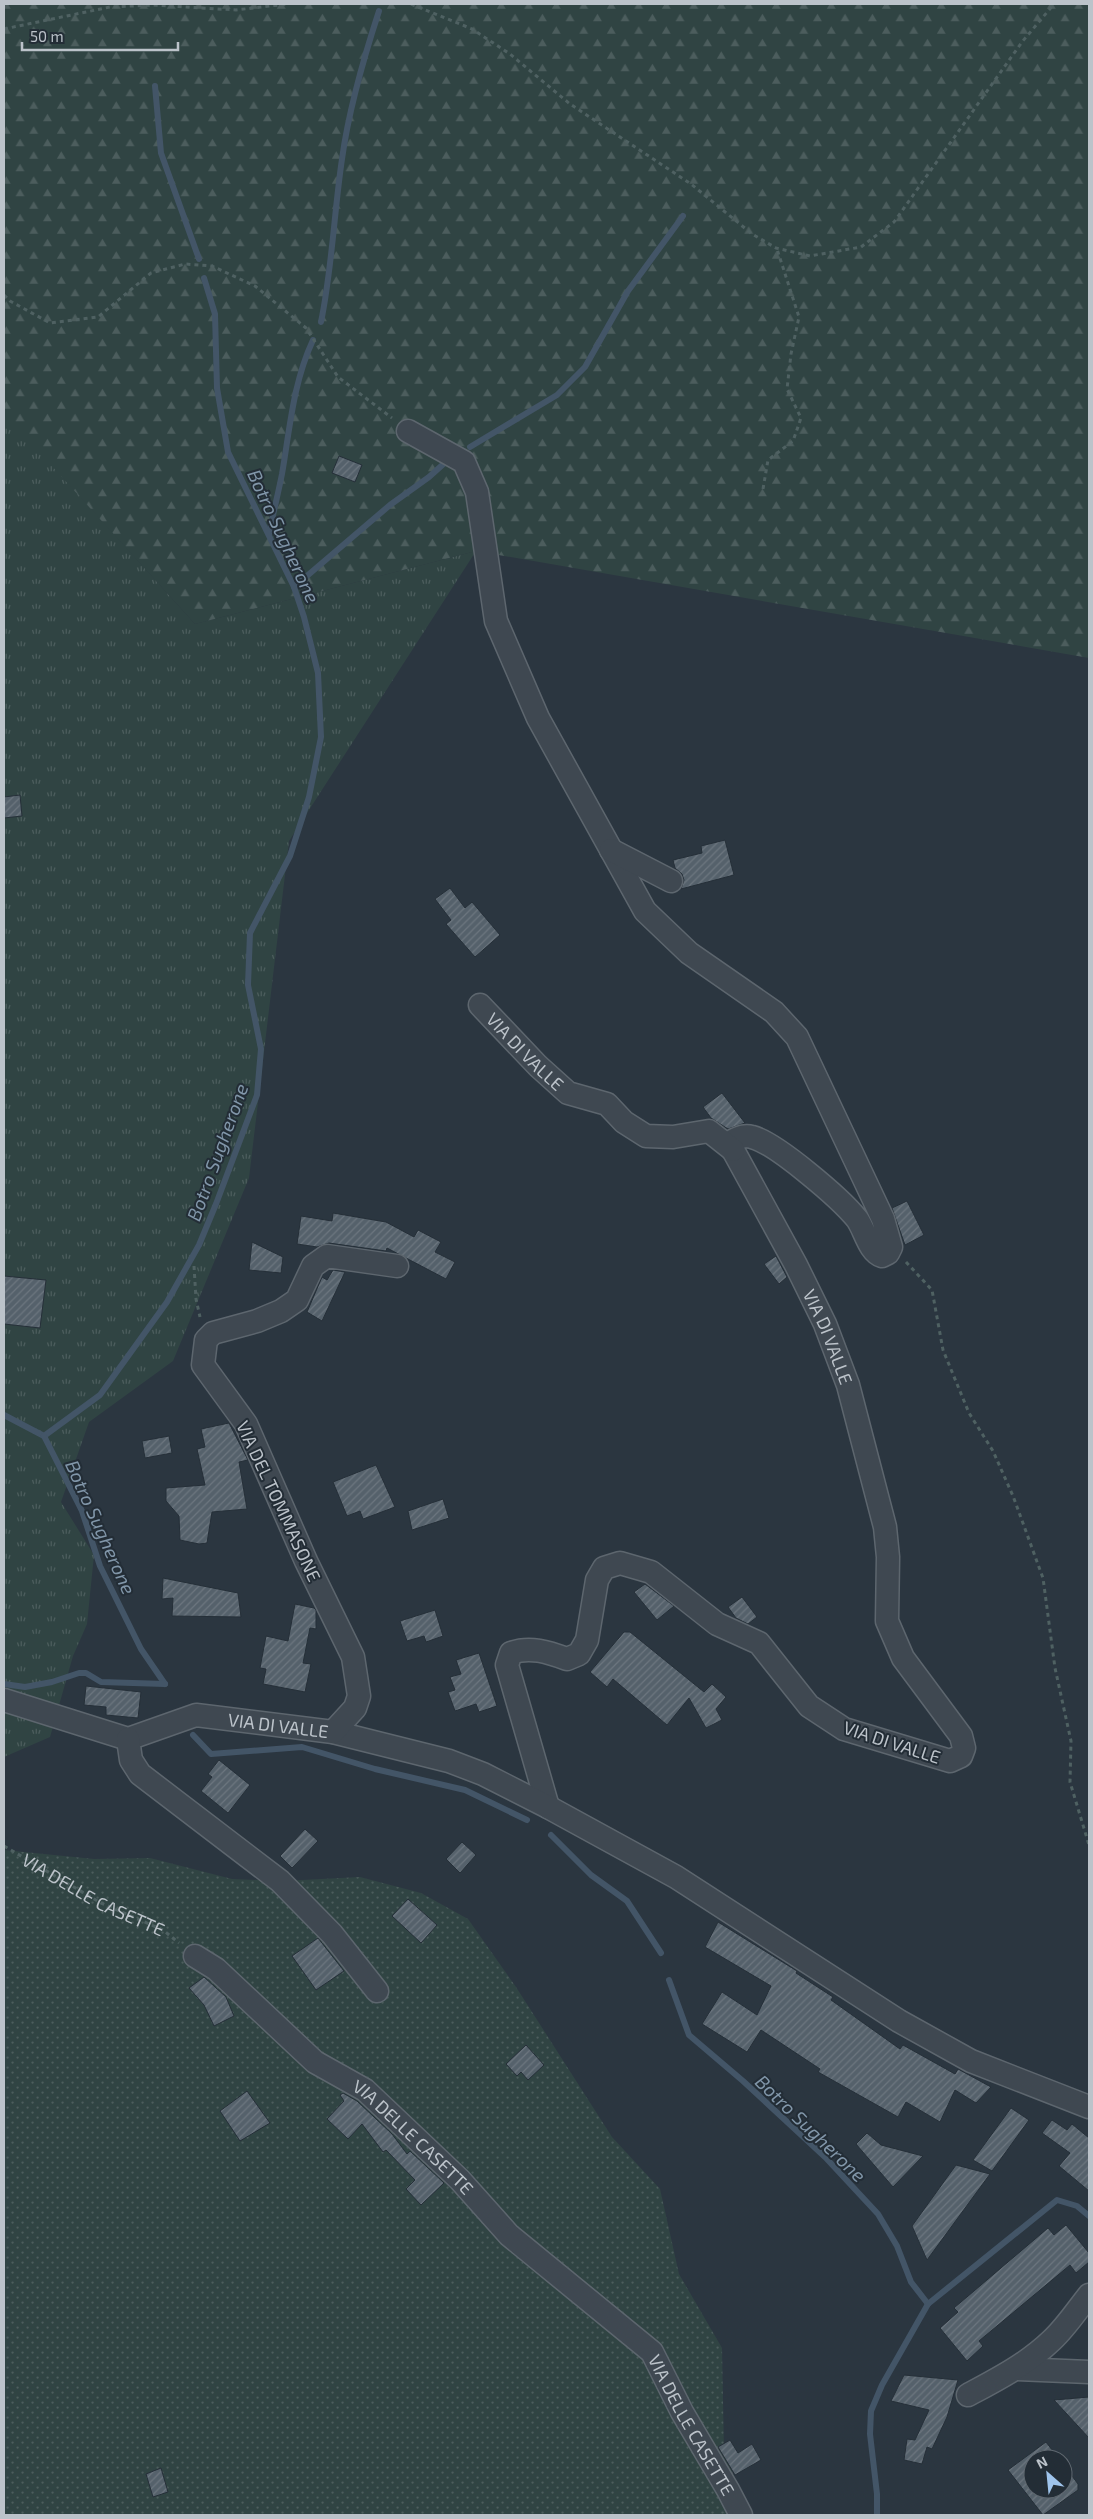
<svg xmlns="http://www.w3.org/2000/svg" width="1093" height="2519" font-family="'Exo 2',sans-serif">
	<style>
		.grass { fill: url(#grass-tufts) }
		.forest { fill: url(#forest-firs) }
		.park { fill: url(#park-dots) }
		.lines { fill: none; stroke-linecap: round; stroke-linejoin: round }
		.stream { stroke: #435567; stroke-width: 6 }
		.building { fill: url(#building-hatch); stroke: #252f38 }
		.minor-casing { stroke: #5d666e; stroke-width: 25 }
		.path { stroke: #4f6162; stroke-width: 3; stroke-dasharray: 4 4; stroke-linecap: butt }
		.minor { stroke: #3f4851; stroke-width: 22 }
		.labels { text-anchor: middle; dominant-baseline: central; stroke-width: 4; stroke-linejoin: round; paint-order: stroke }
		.street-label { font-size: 18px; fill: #bcc3ca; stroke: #232d36 }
		.water-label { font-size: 19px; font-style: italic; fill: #8196a9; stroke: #232d36 }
	</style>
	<defs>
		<pattern id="grass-tufts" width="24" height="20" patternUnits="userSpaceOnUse" patternTransform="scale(1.25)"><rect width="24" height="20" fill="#304443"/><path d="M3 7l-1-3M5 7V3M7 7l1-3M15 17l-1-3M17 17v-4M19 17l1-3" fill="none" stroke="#4c5d5d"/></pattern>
		<pattern id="forest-firs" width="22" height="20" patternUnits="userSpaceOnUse" patternTransform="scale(1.25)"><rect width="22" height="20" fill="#304443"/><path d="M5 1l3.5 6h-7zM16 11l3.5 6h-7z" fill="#4c5d5d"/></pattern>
		<pattern id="park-dots" width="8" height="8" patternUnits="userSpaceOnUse" patternTransform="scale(1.25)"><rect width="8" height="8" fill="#304443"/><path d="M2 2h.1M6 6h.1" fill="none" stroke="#4c5d5d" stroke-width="1.8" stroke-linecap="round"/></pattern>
		<pattern id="building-hatch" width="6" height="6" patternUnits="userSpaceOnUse" patternTransform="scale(1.25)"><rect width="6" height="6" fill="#55616b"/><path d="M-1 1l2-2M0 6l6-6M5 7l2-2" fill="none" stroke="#6c767f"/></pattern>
	</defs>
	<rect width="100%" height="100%" fill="#2b3640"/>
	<path class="grass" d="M4,412L195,624L476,551L289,841L249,1178L173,1361L89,1422L61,1502L94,1555L87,1624L73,1656L50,1737L4,1757Z"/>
	<path class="forest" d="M4,4H1089V658L476,551L195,624L4,413Z"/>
	<path class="park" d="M4,1850L94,1859L150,1858L232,1879L283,1881L360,1877L421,1893L468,1919L516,1987L612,2137L660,2189L679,2274L722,2348L724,2452L750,2515H4Z"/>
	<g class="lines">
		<g class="stream">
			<path d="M155,86L161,153L199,259"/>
			<path d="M321,322C332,269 334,213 342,159C349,108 363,60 379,11"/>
			<path d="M470,447L557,395L585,367L628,291L683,216"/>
			<path d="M269,534C273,514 278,494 282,474C290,428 293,383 313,340"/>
			<path d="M294,587L390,505L429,477L449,459"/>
			<path d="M4,1415L44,1436"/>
			<path d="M44,1436L100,1395L167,1302L199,1245L216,1204L257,1095L261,1049L248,985L250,933L290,856L309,797L321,737L318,673L304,617L294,587L228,452L217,388L215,314L204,278"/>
			<path d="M44,1436L82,1511L100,1566L141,1649L165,1684"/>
			<path d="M4,1684L25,1687L52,1682L79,1673H86L101,1682L165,1684"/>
			<path d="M193,1735L211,1754L302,1747L375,1769L465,1790L527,1820"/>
			<path d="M551,1835L591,1875L627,1901L661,1953"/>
			<path d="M669,1980L689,2035L743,2081L825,2157L878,2214L897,2246L911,2282L928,2304"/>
			<path d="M877,2515V2494L870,2434L871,2411L882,2385L928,2304L1057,2200L1077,2206L1089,2216"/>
		</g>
	</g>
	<g class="building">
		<path d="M339,456L362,465L355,482L332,473Z"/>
		<path d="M20,795L22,816L4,818V797Z"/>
		<path d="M725,840L734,875L681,889L684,880L682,874L675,868L673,860L702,853L701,846Z"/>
		<path d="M450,888L465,908L472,902L500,935L475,957L446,924L451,920L435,899Z"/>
		<path d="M722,1093L745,1123L728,1129L711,1118L703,1107Z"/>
		<path d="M907,1201L924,1235L905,1245L892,1208Z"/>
		<path d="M333,1213L386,1222L414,1237L418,1230L441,1242L435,1252L455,1262L446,1279L387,1248L386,1251L329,1243L317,1247L297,1244L301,1216L332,1221Z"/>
		<path d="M252,1242L283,1257L281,1273L249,1270Z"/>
		<path d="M776,1256L787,1277L779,1284L764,1264Z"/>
		<path d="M333,1270L345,1272L322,1321L307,1312L322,1277L327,1280Z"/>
		<path d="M4,1276L46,1280L40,1328L4,1324Z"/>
		<path d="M229,1423L248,1460L239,1462L247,1509L212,1512L207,1543L199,1544L180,1540L179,1516L166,1501V1488L205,1485L197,1449L205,1447L201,1429Z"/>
		<path d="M169,1436L172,1453L145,1458L142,1441Z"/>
		<path d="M376,1465L395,1507L363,1519L360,1511L347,1516L333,1482Z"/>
		<path d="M443,1499L449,1518L412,1530L408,1511Z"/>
		<path d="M163,1578L238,1593L241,1617L172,1616L173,1598L162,1599Z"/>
		<path d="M645,1584L674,1606L657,1620L634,1592Z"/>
		<path d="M742,1597L757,1617L748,1624L736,1618L728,1607Z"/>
		<path d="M295,1604L314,1608L316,1610V1629L310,1628L303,1663L311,1664L305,1692L263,1684L266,1669L260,1668L266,1636L288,1641Z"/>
		<path d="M435,1610L443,1636L426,1642L424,1636L407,1641L400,1621Z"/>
		<path d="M624,1632H630L704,1692L712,1684L726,1697L716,1709L722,1720L706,1728L689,1698L667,1725L613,1679L607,1687L590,1672Z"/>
		<path d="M479,1653L497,1706L479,1712L476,1704L455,1711L448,1692L455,1690L450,1677L461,1674L456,1660Z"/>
		<path d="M86,1686L141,1692L138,1718L106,1715V1707L84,1705Z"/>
		<path d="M219,1760L250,1785L228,1813L201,1791L212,1777L208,1774Z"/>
		<path d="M305,1829L318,1841L292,1868L280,1856Z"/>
		<path d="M462,1842L476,1855L460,1873L446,1859Z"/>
		<path d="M408,1899L437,1925L421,1943L392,1916Z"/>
		<path d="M718,1922L797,1971L796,1973L833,1997L831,2000L900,2049L903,2045L955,2074L958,2069L991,2087L976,2103L955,2090L940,2122L906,2102L898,2117L818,2072L820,2069L761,2030L747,2052L702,2024L722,1992L757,2015L771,1986L705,1947Z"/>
		<path d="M318,1938L344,1971L316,1990L292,1956Z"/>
		<path d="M204,1977L226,1997L234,2016L214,2026L204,2005L189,1988Z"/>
		<path d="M526,2045L544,2065L528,2080L521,2072L517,2076L506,2064Z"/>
		<path d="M247,2091L270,2123L240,2141L220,2111Z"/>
		<path d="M343,2093L357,2101L392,2134L407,2154L410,2151L444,2183L421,2205L406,2189L415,2180L386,2150L383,2152L362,2124L348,2139L327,2119L344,2101L340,2095Z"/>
		<path d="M1011,2108L1029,2120L992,2171L973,2160Z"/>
		<path d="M1052,2120L1067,2130L1072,2124L1089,2138V2191L1059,2166L1070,2153L1042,2133Z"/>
		<path d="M867,2133L881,2145L923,2156L893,2187L856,2144Z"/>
		<path d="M956,2165L990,2174L927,2260L912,2226Z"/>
		<path d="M1066,2225L1089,2253V2262L1076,2273L1070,2265L979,2341L983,2346L967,2361L940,2328L958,2312L954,2308L1048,2228L1054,2235Z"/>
		<path d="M904,2375L958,2380L947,2417L932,2449L927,2447L922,2464L904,2460L907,2439L915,2440L929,2410L891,2401Z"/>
		<path d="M1089,2397V2438L1054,2400Z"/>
		<path d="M730,2440L738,2453L752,2444L761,2460L735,2475L718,2447Z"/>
		<path d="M1046,2442L1059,2459H1033V2489H1063V2464L1078,2484V2490L1043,2515L1008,2470Z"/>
		<path d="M161,2468L168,2492L153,2497L146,2474Z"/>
	</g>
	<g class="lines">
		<g class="minor-casing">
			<g id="minor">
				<path id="s2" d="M408,431L464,462L477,492L496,621L538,718L645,911L689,953L774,1012L797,1037L883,1219L891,1247L888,1253L882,1256C869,1252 865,1230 857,1219C841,1199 776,1143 752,1137C745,1135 741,1137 734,1140L733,1150L796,1265L825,1324L848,1385L885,1527L888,1557L887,1621L903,1658L961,1736L964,1748L961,1756L950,1761L844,1729L809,1706L759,1643L717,1624L651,1572L620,1563L604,1568L597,1580L587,1640L579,1654L567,1659C548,1652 530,1646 511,1653L507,1665L548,1807"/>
				<path d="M611,850L671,881"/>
				<path id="s3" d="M480,1005L538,1066L568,1093L607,1104L624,1122L646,1136L673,1137L709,1131L733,1150"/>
				<path id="s4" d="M4,1700L128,1739L196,1715L333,1732L449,1761L483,1774L548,1807L676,1877L899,2021L971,2061L1089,2107"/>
				<path d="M333,1732L355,1708L359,1696L353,1657L306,1561L246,1424L203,1365L206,1340L213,1333L257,1321L281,1311L297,1300L313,1266L327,1256L397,1266"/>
				<path d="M128,1739L131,1760L140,1774L280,1881L332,1934L377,1991"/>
				<path id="s5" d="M195,1956L216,1969L315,2062L365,2090L460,2180L509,2235L652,2352L682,2412L728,2490L741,2515"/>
				<path d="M1017,2369L1089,2372"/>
				<path d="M968,2395C998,2379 1027,2364 1052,2340C1066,2327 1077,2310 1089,2295"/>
			</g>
		</g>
		<g class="path">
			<path d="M411,4L472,29L510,54L570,104L691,184L752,234L776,248L810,256L861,247L894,222L1022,42L1054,4"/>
			<path d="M4,29L110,7L153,5L236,10L287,4"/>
			<path d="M4,295L10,301L50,323L98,317L151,273L185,264L212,266L255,286L306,328L338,377L392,418"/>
			<path d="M763,489L768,460L793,441L801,418L787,389L791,354L799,317L777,249"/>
			<path d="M906,1262L932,1290L943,1350L969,1413L993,1451L1013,1496L1043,1578L1055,1668L1071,1741L1070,1782L1089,1845"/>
			<path d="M194,1266L196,1299L200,1317"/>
			<path id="s1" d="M4,1846L101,1903L163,1930L179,1943"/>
		</g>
		<use href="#minor" class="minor"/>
	</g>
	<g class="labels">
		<g class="street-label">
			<text stroke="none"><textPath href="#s3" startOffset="65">VIA DI VALLE</textPath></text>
			<text stroke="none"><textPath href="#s2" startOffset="1414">VIA DI VALLE</textPath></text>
			<text transform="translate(279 1501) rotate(65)">VIA DEL TOMMASONE</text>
			<text stroke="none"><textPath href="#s4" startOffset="285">VIA DI VALLE</textPath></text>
			<text transform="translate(892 1742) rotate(18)">VIA DI VALLE</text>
			<text stroke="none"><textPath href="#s1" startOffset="102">VIA DELLE CASETTE</textPath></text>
			<text stroke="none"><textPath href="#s5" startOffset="285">VIA DELLE CASETTE</textPath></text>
			<text stroke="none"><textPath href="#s5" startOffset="690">VIA DELLE CASETTE</textPath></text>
		</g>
		<g class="water-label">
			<text transform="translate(284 536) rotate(65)">Botro Sugherone</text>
			<text transform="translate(217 1152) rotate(-70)">Botro Sugherone</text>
			<text transform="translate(101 1527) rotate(66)">Botro Sugherone</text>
			<text transform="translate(811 2128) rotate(44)">Botro Sugherone</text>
		</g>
	</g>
	<rect width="1093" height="2519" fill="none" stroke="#bcc3ca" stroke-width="10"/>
	<g transform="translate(1048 2474) rotate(333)"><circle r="24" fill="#232d36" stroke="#606971"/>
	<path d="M0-4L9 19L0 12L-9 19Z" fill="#9fc4ec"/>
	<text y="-8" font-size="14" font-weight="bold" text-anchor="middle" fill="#bcc3ca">N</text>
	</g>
	<path d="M22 42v8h156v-8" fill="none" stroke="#bcc3ca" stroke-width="2.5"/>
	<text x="30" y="42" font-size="15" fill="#bcc3ca" stroke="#232d36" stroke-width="4" paint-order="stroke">50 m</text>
</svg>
